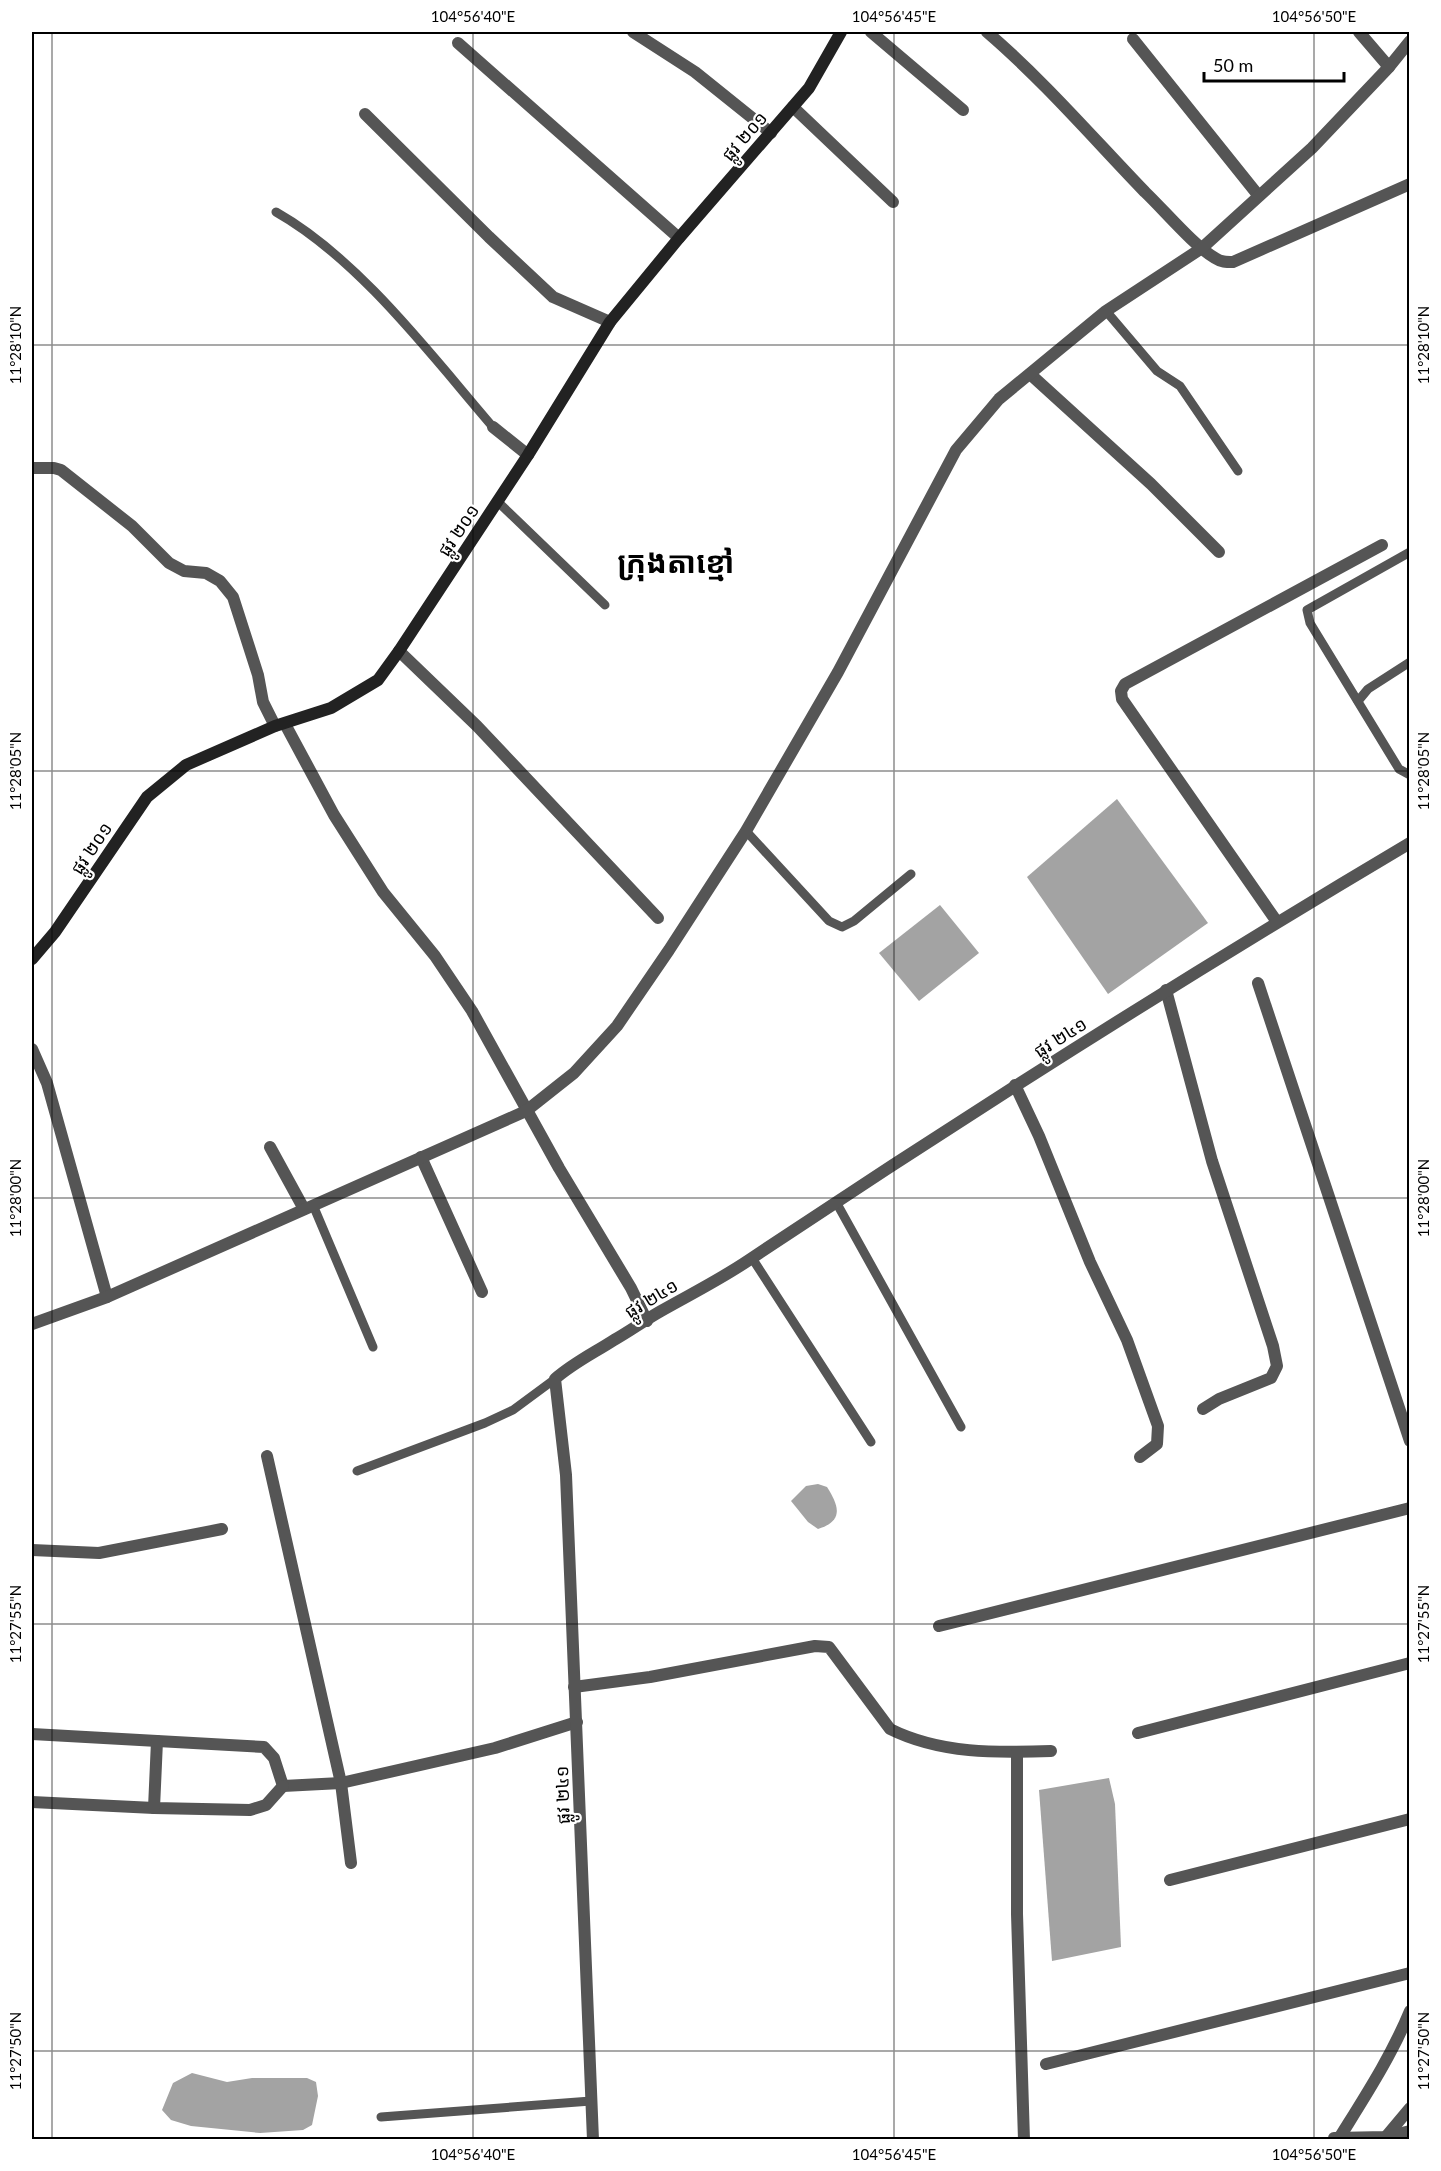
<svg xmlns="http://www.w3.org/2000/svg" width="1441" height="2171" font-family="Lato,'Noto Sans Khmer',sans-serif">
	<style>
		.water { fill: #a3a3a3 }
		.lines { fill: none; stroke-linecap: round; stroke-linejoin: round }
		.lane { stroke: #555; stroke-width: 9 }
		.street { stroke: #555; stroke-width: 12 }
		.secondary { stroke: #222; stroke-width: 12 }
		.ticks { fill: none; stroke: #000; stroke-width: 1.5; stroke-opacity: 0.45 }
		.labels { text-anchor: middle; dominant-baseline: central; stroke-width: 4.5; stroke-linejoin: round; paint-order: stroke }
		.street-label { font-size: 18px; fill: #000; stroke: #fff }
		.town-label { font-size: 30px; font-weight: bold; fill: #000; stroke: #fff }
		.neatline { fill: none; stroke: #000; stroke-width: 2 }
		.ticks-label { font-size: 15px; text-anchor: middle; fill: #000 }
	</style>
	<rect width="100%" height="100%" fill="#fff"/>
	<g class="water">
		<path d="M1117,799L1208,923L1108,994L1027,877Z"/>
		<path d="M940,905L979,953L919,1001L879,953Z"/>
		<path d="M818,1484L827,1487C839,1506 844,1521 818,1529L808,1522L791,1501L806,1486Z"/>
		<path d="M1109,1778L1115,1804L1121,1947L1052,1961L1039,1790Z"/>
		<path d="M192,2073L227,2082L252,2078H307L316,2082L318,2096L312,2125L303,2130L260,2133L191,2126L171,2120L162,2110L173,2083Z"/>
	</g>
	<g class="lines">
		<g class="lane">
			<path d="M276,212C359,259 431,355 493,427"/>
			<path d="M1106,311L1157,371L1180,386L1238,471"/>
			<path d="M498,502L605,605"/>
			<path d="M1410,552L1307,610L1310,623L1399,769L1410,775"/>
			<path d="M1358,701L1368,689L1410,662"/>
			<path d="M746,831L829,921L842,927L854,921L911,874"/>
			<path d="M836,1202L961,1427"/>
			<path d="M313,1205L373,1347"/>
			<path d="M752,1258L871,1442"/>
			<path d="M357,1471L485,1423L513,1410L555,1379"/>
			<path d="M381,2117L591,2101"/>
		</g>
		<g class="street">
			<path d="M633,32L695,72L771,133"/>
			<path d="M871,32L963,110"/>
			<path d="M987,32C1044,81 1093,138 1145,192C1164,210 1194,246 1215,258C1221,262 1226,262 1233,262L1410,184"/>
			<path d="M1359,32L1389,67"/>
			<path d="M1133,39L1258,195"/>
			<path d="M458,43L679,238"/>
			<path d="M793,107L893,202"/>
			<path d="M365,114L489,237L553,297L610,322"/>
			<path d="M1030,374L1151,484L1219,552"/>
			<path d="M493,427L528,455"/>
			<path d="M32,468H54L61,470L132,526L169,563L184,571L206,573L220,581L233,597L258,675L263,702L275,726"/>
			<path d="M399,651L477,726L658,918"/>
			<path d="M285,724L334,815L383,892L435,956L472,1011L559,1168L631,1288L647,1321"/>
			<path d="M1277,922L1122,699L1121,691L1125,684L1382,545"/>
			<path d="M1258,983L1410,1441"/>
			<path d="M1166,990L1212,1161L1273,1346L1277,1366L1271,1378L1219,1399L1203,1409"/>
			<path d="M32,1049L47,1083L107,1297"/>
			<path d="M1015,1085L1039,1136L1090,1262L1127,1340L1158,1426L1157,1444L1140,1457"/>
			<path d="M270,1147L304,1209"/>
			<path d="M421,1157L482,1292"/>
			<path d="M32,1324L107,1297L526,1111L574,1073L617,1026L669,950L746,831L838,672L956,450L999,399L1106,311L1202,248L1312,148L1389,67L1410,41"/>
			<path d="M267,1456L341,1783L351,1863"/>
			<path d="M32,1550L99,1553L222,1529"/>
			<path d="M939,1626L1410,1508"/>
			<path d="M574,1687L650,1677L815,1646L829,1647L890,1729C940,1754 997,1753 1051,1751"/>
			<path d="M1138,1733L1410,1663"/>
			<path d="M32,1734L264,1747L274,1758L283,1786L341,1783L495,1748L577,1722"/>
			<path d="M1017,1752V1914L1024,2140"/>
			<path d="M32,1802L154,1808L250,1810L266,1805L283,1786"/>
			<path d="M154,1808L157,1741"/>
			<path d="M1170,1880L1410,1819"/>
			<path d="M1046,2064L1410,1973"/>
			<path d="M1334,2138L1386,2137L1410,2131"/>
			<path d="M1384,2139L1410,2108"/>
			<path d="M593,2140L566,1475L555,1379C573,1363 594,1353 614,1340C630,1331 645,1320 661,1311C691,1294 721,1279 749,1260C966,1115 1186,976 1410,843"/>
			<path d="M1338,2140C1364,2098 1391,2057 1410,2011"/>
		</g>
		<path class="secondary" d="M32,959L55,932L147,797L186,765L275,726L331,708L378,680L399,651L528,455L610,322L679,238L809,88L841,32"/>
	</g>
	<path class="ticks" d="M52,32V2140M473,32V2140M894,32V2140M1314,32V2140M32,345H1410M32,771H1410M32,1198H1410M32,1624H1410M32,2051H1410"/>
	<g class="labels">
		<g class="street-label">
			<text transform="translate(744 136) rotate(-49)">ផ្លូវ ២០១</text>
			<text transform="translate(458 530) rotate(-56)">ផ្លូវ ២០១</text>
			<text transform="translate(91 848) rotate(-56)">ផ្លូវ ២០១</text>
			<text transform="translate(1060 1037) rotate(-32)">ផ្លូវ ២៤១</text>
			<text transform="translate(651 1298) rotate(-31)">ផ្លូវ ២៤១</text>
			<text transform="translate(562 1795) rotate(-92)">ផ្លូវ ២៤១</text>
		</g>
		<g class="town-label">
			<text x="676" y="561">ក្រុងតាខ្មៅ</text>
		</g>
	</g>
	<rect width="1441" height="2171" fill="none" stroke="#ffffff" stroke-width="66"/>
	<path d="M1204 72v9h140v-9" fill="none" stroke="#000000" stroke-width="3"/>
	<text x="1213" y="72" font-size="18" fill="#000000" stroke="#ffffff" stroke-width="4.5" paint-order="stroke">50 m</text>
	<rect x="33" y="33" width="1375" height="2105" class="neatline"/>
	<g class="ticks-label">
		<text x="473" y="22">104°56'40"E</text>
		<text x="894" y="22">104°56'45"E</text>
		<text x="1314" y="22">104°56'50"E</text>
		<text transform="translate(16 345) rotate(-90)" y="5">11°28'10"N</text>
		<text transform="translate(1424 345) rotate(-90)" y="5">11°28'10"N</text>
		<text transform="translate(16 771) rotate(-90)" y="5">11°28'05"N</text>
		<text transform="translate(1424 771) rotate(-90)" y="5">11°28'05"N</text>
		<text transform="translate(16 1198) rotate(-90)" y="5">11°28'00"N</text>
		<text transform="translate(1424 1198) rotate(-90)" y="5">11°28'00"N</text>
		<text transform="translate(16 1624) rotate(-90)" y="5">11°27'55"N</text>
		<text transform="translate(1424 1624) rotate(-90)" y="5">11°27'55"N</text>
		<text transform="translate(16 2051) rotate(-90)" y="5">11°27'50"N</text>
		<text transform="translate(1424 2051) rotate(-90)" y="5">11°27'50"N</text>
		<text x="473" y="2160">104°56'40"E</text>
		<text x="894" y="2160">104°56'45"E</text>
		<text x="1314" y="2160">104°56'50"E</text>
	</g>
</svg>
